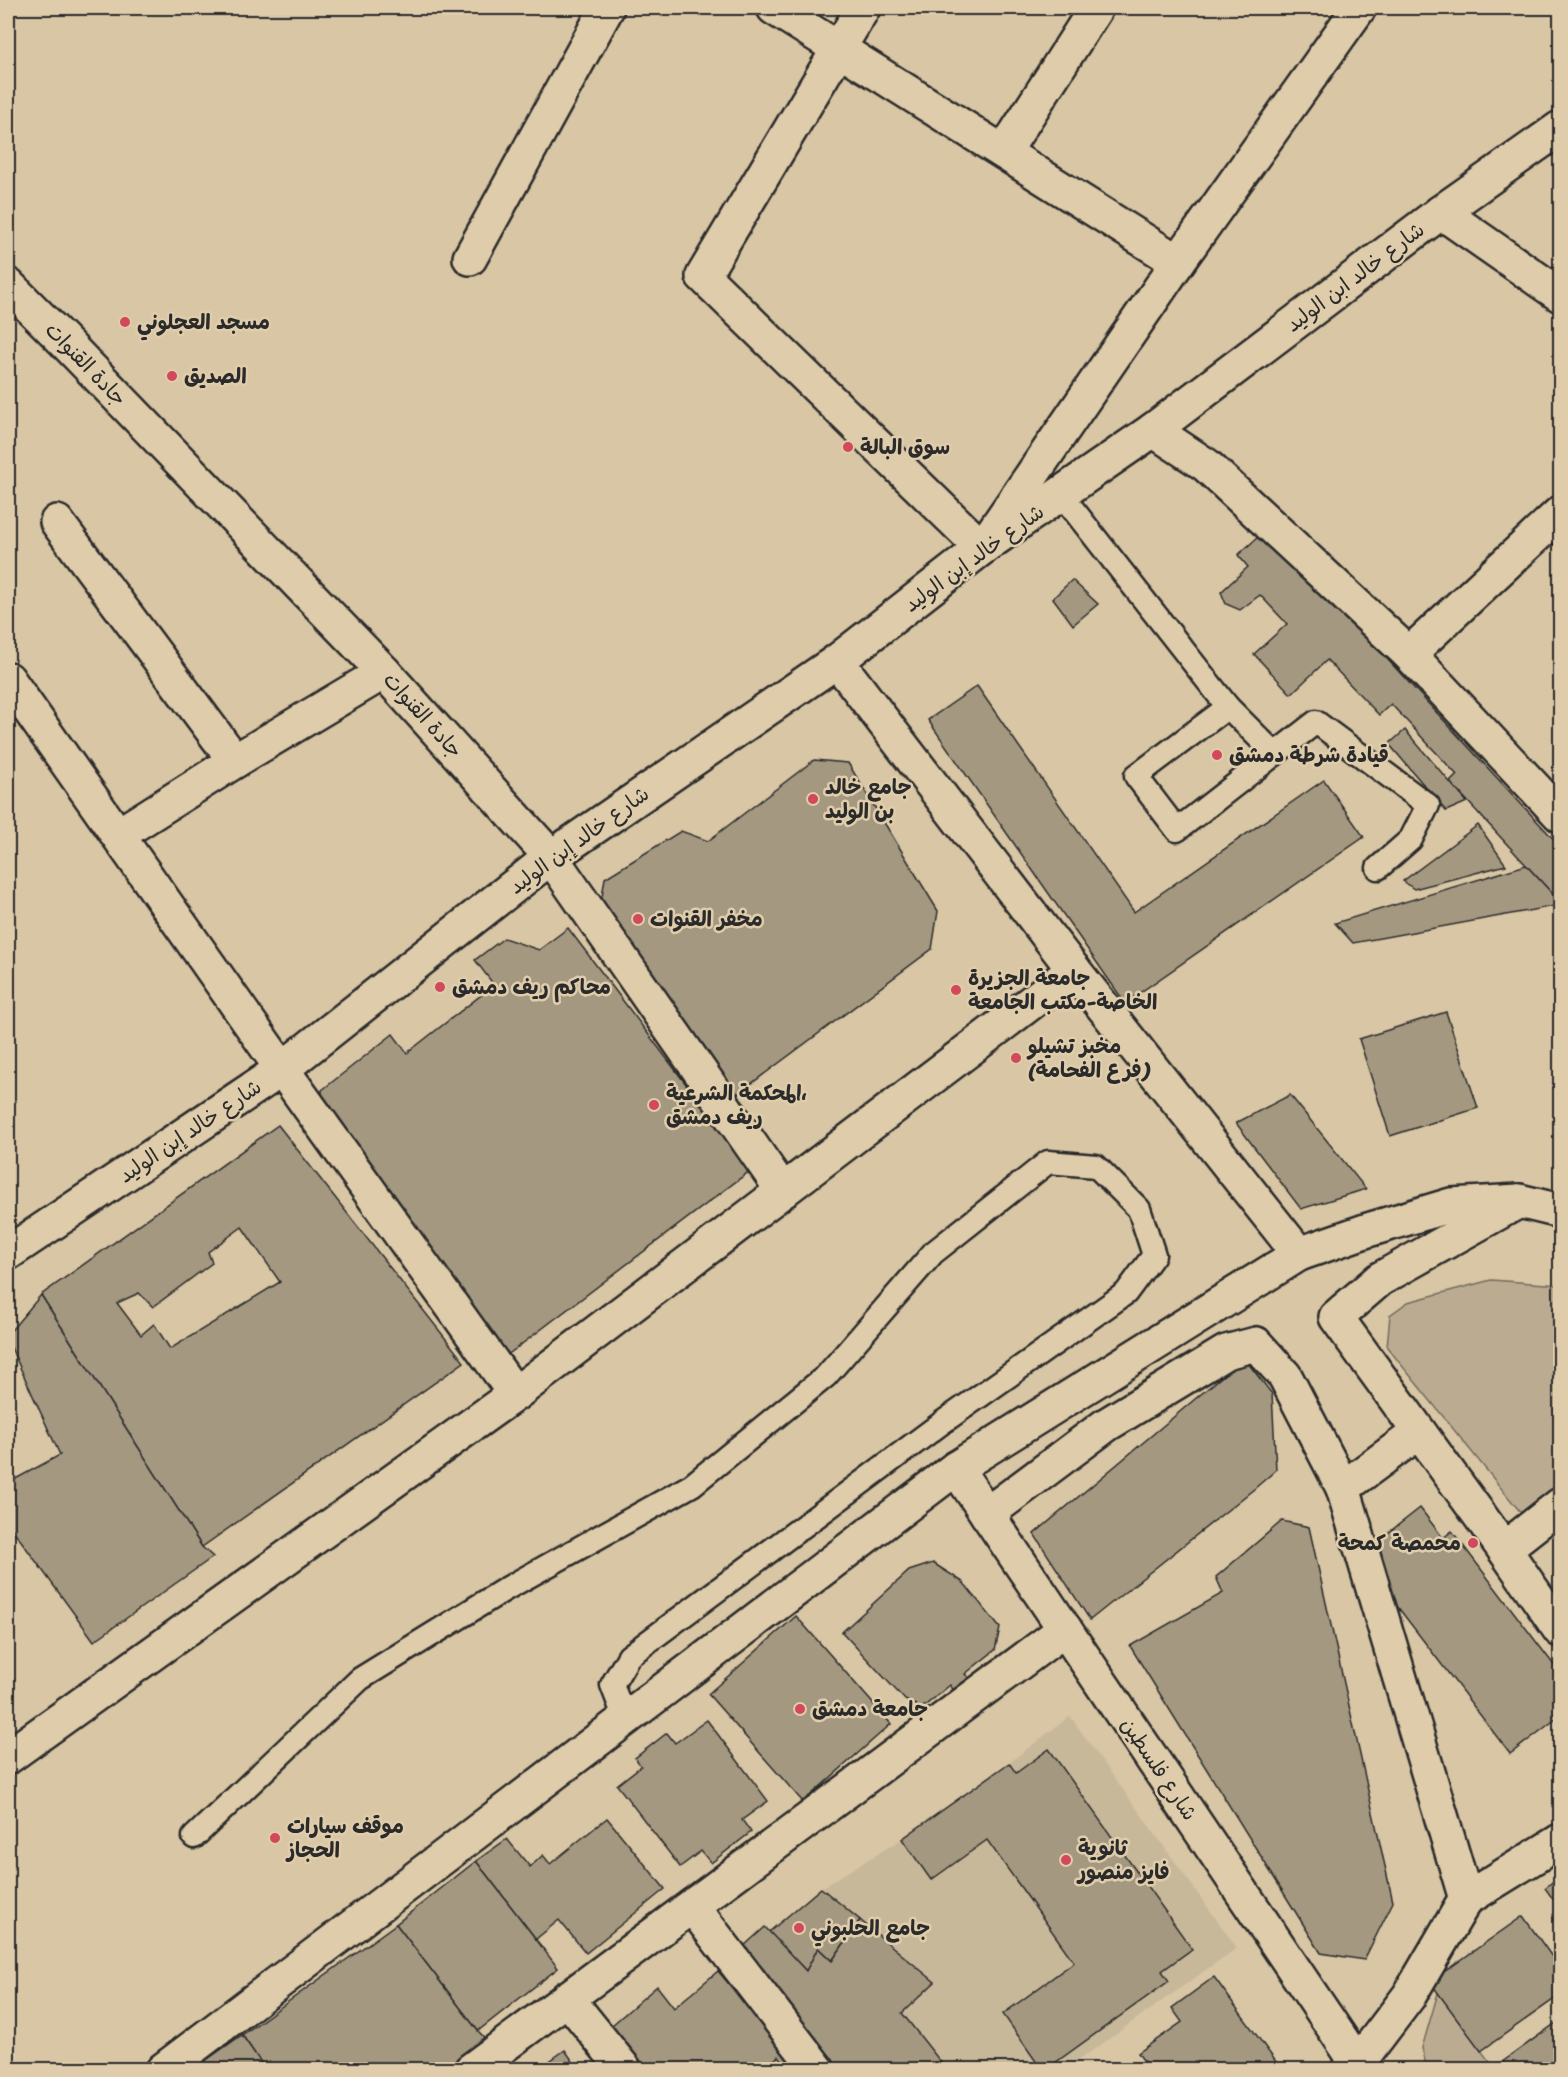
<svg xmlns="http://www.w3.org/2000/svg" width="1568" height="2077" font-family="Sriracha,'Playpen Sans Arabic',sans-serif">
	<style>
		.built { fill: #c8b89a }
		.green { fill: #bbac91; stroke: #736c5e; stroke-width: 1.5 }
		.building { fill: #a49881; stroke: #2b2b2b; stroke-width: 1.5; fill-rule: evenodd }
		.lines { fill: none; stroke-linecap: round; stroke-linejoin: round }
		.lane-casing { stroke: #2b2b2b; stroke-width: 27 }
		.street-casing { stroke: #2b2b2b; stroke-width: 38 }
		.secondary-casing { stroke: #2b2b2b; stroke-width: 38 }
		.primary-casing { stroke: #2b2b2b; stroke-width: 38 }
		.highway-casing { stroke: #2b2b2b; stroke-width: 38 }
		.lane { stroke: #dfccaa; stroke-width: 22 }
		.street { stroke: #dfccaa; stroke-width: 33 }
		.secondary { stroke: #dfccaa; stroke-width: 33 }
		.primary { stroke: #dfccaa; stroke-width: 33 }
		.highway { stroke: #dfccaa; stroke-width: 33 }
		.poi-dot { fill: #d1495b; stroke: #dfccaa; stroke-width: 2 }
		.labels { text-anchor: middle; dominant-baseline: central; stroke-width: 5; stroke-linejoin: round; paint-order: stroke }
		.street-label { font-size: 21px; fill: #2b2b2b; stroke: #dfccaa }
		.poi-label { font-size: 21px; font-weight: bold; fill: #2b2b2b; stroke: #dfccaa; text-anchor: start }
	</style>
	<rect width="100%" height="100%" fill="#d8c6a5"/>
	<filter id="ink" filterUnits="userSpaceOnUse"><feTurbulence type="fractalNoise" baseFrequency=".0167" numOctaves="2"/><feDisplacementMap in="SourceGraphic" scale="12" xChannelSelector="R" yChannelSelector="G"/><feConvolveMatrix kernelMatrix="1 2 1 2 8 2 1 2 1" color-interpolation-filters="sRGB"/></filter>
	<g filter="url(#ink)">
		<path class="built" d="M1070,1716L1237,1948L1066,2069H947L902,2013L935,1982L821,1888L902,1839L1009,1763Z"/>
		<g class="green">
			<path d="M1491,1280L1560,1285V1484L1522,1514L1387,1347L1390,1315L1408,1302Z"/>
			<path d="M1438,1993L1495,2069H1427L1422,2048Z"/>
		</g>
		<g class="building">
			<path d="M1267,529L1560,846V902L1450,782L1457,775L1391,704L1379,715L1327,660L1291,694L1254,654L1287,624L1260,595L1240,610L1226,604L1221,592L1248,567L1238,555Z"/>
			<path d="M1072,580L1098,604L1073,625L1053,598Z"/>
			<path d="M977,686L1134,912L1324,780L1364,837L1125,1003L928,720Z"/>
			<path d="M1405,730L1467,802L1446,811L1389,744Z"/>
			<path d="M814,760L848,763L938,911L932,949L728,1101L601,903L605,878L681,831L708,841Z"/>
			<path d="M1478,825L1506,865L1414,889L1403,881Z"/>
			<path d="M1526,865L1560,902V905L1353,943L1335,923Z"/>
			<path d="M568,928L751,1170L506,1356L322,1113V1090L393,1034L407,1053L494,985L475,960L504,938L539,950Z"/>
			<path d="M1446,1012L1478,1108L1390,1136L1359,1039Z"/>
			<path d="M1290,1095L1366,1189L1301,1209L1236,1123Z"/>
			<path d="M278,1125L464,1362L202,1547L41,1295ZM242,1227L280,1282L170,1349L154,1324L141,1335L117,1303L139,1293L153,1307L212,1263L208,1252Z"/>
			<path d="M41,1295L202,1547L213,1557L94,1641L8,1523V1483L60,1455L8,1341V1334Z"/>
			<path d="M1244,1358L1272,1394L1276,1470L1254,1489L1090,1620L1034,1534Z"/>
			<path d="M1420,1508L1443,1538L1452,1531L1560,1673V1716L1510,1754L1387,1593L1379,1540Z"/>
			<path d="M1282,1521L1309,1527L1393,1902L1364,1960L1321,1953L1130,1646L1223,1593L1216,1577Z"/>
			<path d="M933,1563L963,1582L1000,1628L995,1650L965,1674L972,1681L956,1694L950,1685L922,1708L905,1700L842,1632L909,1571Z"/>
			<path d="M796,1616L891,1724L803,1802L708,1694Z"/>
			<path d="M707,1720L768,1801L742,1820L751,1832L711,1863L701,1851L680,1867L617,1785L641,1766L635,1758L667,1733L675,1743Z"/>
			<path d="M1049,1749L1192,1949L1162,1971L1169,1981L1045,2070H1042L1003,2014L1074,1962L987,1840L931,1880L902,1839L1009,1763L1016,1773Z"/>
			<path d="M607,1818L665,1889L586,1953L559,1920L536,1939L476,1861L507,1839L530,1867L543,1855L550,1864Z"/>
			<path d="M476,1861L558,1968L478,2031L396,1924Z"/>
			<path d="M1560,1876V1909L1545,1888Z"/>
			<path d="M821,1888L860,1920L832,1961L818,1948L806,1971L769,1932Z"/>
			<path d="M1523,1916L1560,1968V1995L1481,2051L1430,1982Z"/>
			<path d="M860,1920L935,1982L902,2013L947,2070H840L744,1946L765,1927L806,1971L818,1948L832,1961Z"/>
			<path d="M396,1924L478,2031L488,2041L450,2070H266L242,2035Z"/>
			<path d="M718,1971L802,2070H790L779,2056L762,2070H636L604,2032L657,1986L674,2008Z"/>
			<path d="M1214,1977L1282,2070H1150L1138,2053L1182,2022L1172,2008Z"/>
			<path d="M1560,2020V2070H1495L1494,2068Z"/>
			<path d="M242,2035L266,2070H192Z"/>
			<path d="M565,2050L579,2070H537Z"/>
		</g>
		<g class="lines">
			<g class="lane-casing">
				<g id="lane">
					<path d="M1061,494L1228,707L1136,776L1177,830L1316,722L1428,805L1411,839L1378,868"/>
					<path d="M1228,707L1275,754"/>
					<path d="M194,1837L360,1679L504,1590L692,1485L826,1376L933,1253L1048,1162L1096,1166L1139,1209L1154,1255L1126,1293L943,1422L629,1656L612,1685L625,1719"/>
				</g>
			</g>
			<g class="street-casing">
				<g id="street">
					<path d="M774,8L1178,262"/>
					<path d="M863,8L703,276L982,548L1178,262L1359,8"/>
					<path d="M1004,152L1096,8"/>
					<path d="M1441,212L1560,295"/>
					<path d="M470,258L607,8"/>
					<path d="M8,285L63,340L384,672L551,857L783,1191"/>
					<path d="M57,522L235,761"/>
					<path d="M1409,654L1560,513"/>
					<path d="M8,679L282,1069L515,1394"/>
					<path d="M118,835L235,761L384,672"/>
					<path d="M1519,1201L1380,1279L1336,1317L1504,1549L1560,1630"/>
					<path d="M1419,1432L1343,1488L1466,1899"/>
					<path d="M987,1514L1106,1425L1226,1352L1256,1344L1285,1376L1343,1488"/>
					<path d="M1504,1549L1560,1505"/>
					<path d="M692,1906L818,2070"/>
					<path d="M567,1998L625,2070"/>
					<path d="M471,2070L1065,1629"/>
					<path d="M1349,2070L1358,2063L1409,1996L1466,1899L1560,1841"/>
				</g>
			</g>
			<g class="secondary-casing">
				<g id="secondary">
					<path d="M837,661L1074,970L1299,1254"/>
					<path d="M956,1468L1362,2070"/>
					<path d="M8,1757L515,1394L1074,970"/>
				</g>
			</g>
			<g class="primary-casing">
				<path id="primary" d="M1153,430L1441,212L1560,128"/>
			</g>
			<g class="highway-casing">
				<g id="highway">
					<path d="M8,1253L282,1069L551,857L837,661L982,548L1153,430L1206,465L1409,654L1560,815"/>
					<path d="M163,2070L956,1468L1299,1254L1368,1230L1451,1205L1519,1201L1560,1211"/>
				</g>
			</g>
			<use href="#lane" class="lane"/>
			<use href="#street" class="street"/>
			<use href="#secondary" class="secondary"/>
			<use href="#primary" class="primary"/>
			<use href="#highway" class="highway"/>
		</g>
	</g>
	<g class="poi-dot">
		<circle cx="125" cy="322" r="6"/>
		<circle cx="172" cy="376" r="6"/>
		<circle cx="848" cy="447" r="6"/>
		<circle cx="1217" cy="755" r="6"/>
		<circle cx="813" cy="799" r="6"/>
		<circle cx="638" cy="919" r="6"/>
		<circle cx="440" cy="987" r="6"/>
		<circle cx="956" cy="990" r="6"/>
		<circle cx="1016" cy="1058" r="6"/>
		<circle cx="654" cy="1105" r="6"/>
		<circle cx="1473" cy="1543" r="6"/>
		<circle cx="800" cy="1709" r="6"/>
		<circle cx="275" cy="1838" r="6"/>
		<circle cx="1066" cy="1860" r="6"/>
		<circle cx="799" cy="1928" r="6"/>
	</g>
	<g class="labels">
		<g class="street-label">
			<text transform="translate(1355 277) rotate(-37)">شارع خالد ابن الوليد</text>
			<text transform="translate(86 364) rotate(46)">جادة القنوات</text>
			<text transform="translate(974 558) rotate(-36)">شارع خالد إبن الوليد</text>
			<text transform="translate(423 715) rotate(48)">جادة القنوات</text>
			<text transform="translate(579 840) rotate(-36)">شارع خالد إبن الوليد</text>
			<text transform="translate(190 1131) rotate(-34)">شارع خالد إبن الوليد</text>
			<text transform="translate(1159 1769) rotate(56)">شارع فلسطين</text>
		</g>
		<g class="poi-label">
			<text x="137" y="322">مسجد العجلوني</text>
			<text x="184" y="376">الصديق</text>
			<text x="860" y="447">سوق البالة</text>
			<text x="1229" y="755">قيادة شرطة دمشق</text>
			<text x="825" y="787">جامع خالد<tspan x="825" dy="24">بن الوليد</tspan></text>
			<text x="650" y="919">مخفر القنوات</text>
			<text x="968" y="978">جامعة الجزيرة<tspan x="968" dy="24">الخاصة-مكتب الجامعة</tspan></text>
			<text x="452" y="987">محاكم ريف دمشق</text>
			<text x="1028" y="1046">مخبز تشيلو<tspan x="1028" dy="24">(فرع الفحامة)</tspan></text>
			<text x="666" y="1093">المحكمة الشرعية،<tspan x="666" dy="24">ريف دمشق</tspan></text>
			<text x="1461" y="1543" text-anchor="end">محمصة كمحة</text>
			<text x="812" y="1709">جامعة دمشق</text>
			<text x="287" y="1826">موقف سيارات<tspan x="287" dy="24">الحجاز</tspan></text>
			<text x="1078" y="1848">ثانوية<tspan x="1078" dy="24">فايز منصور</tspan></text>
			<text x="811" y="1928">جامع الحلبوني</text>
		</g>
	</g>
	<rect width="1568" height="2077" fill="none" stroke="#dfccaa" stroke-width="30"/>
	<rect x="15" y="15" width="1538" height="2047" fill="none" stroke="#2b2b2b" stroke-width="2" filter="url(#ink)"/>
</svg>
